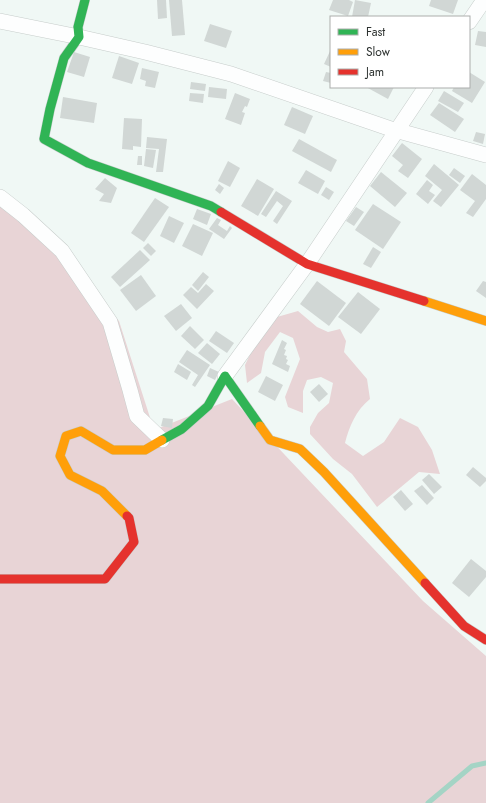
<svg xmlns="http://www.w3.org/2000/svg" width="486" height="803" font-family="Jost,sans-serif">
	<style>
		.green { fill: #e8d4d6 }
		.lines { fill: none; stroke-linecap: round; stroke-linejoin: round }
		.stream { stroke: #a4d4c5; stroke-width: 5 }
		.building { fill: #d1d7d5 }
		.street-casing { stroke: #c7cdcb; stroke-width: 16 }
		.fast-casing { stroke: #c7cdcb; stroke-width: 10 }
		.slow-casing { stroke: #c7cdcb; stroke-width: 10 }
		.jam-casing { stroke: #c7cdcb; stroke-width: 10 }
		.street { stroke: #fdfefe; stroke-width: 15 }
		.fast { stroke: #30b455; stroke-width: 9 }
		.slow { stroke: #ff9f0a; stroke-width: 9 }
		.jam { stroke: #e5322d; stroke-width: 9 }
	</style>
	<rect width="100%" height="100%" fill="#f0f8f5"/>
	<g class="green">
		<path d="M0,204L27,221L119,321L154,430L232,399L423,601L486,656V803H0Z"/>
		<path d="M298,311L317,327L328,332L340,329L346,341L344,352L367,379L370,399C356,410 349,427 345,443L363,456L384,442L400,418L418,427L432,450L440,474L419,472L377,507L352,474L333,459L310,434V427L318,413L329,403L333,383L321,377L307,380L303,391V413L288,407L285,397L300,359L293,338L280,332L265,352L261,373L247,383L245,365L263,328L277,317Z"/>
	</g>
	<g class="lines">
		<path class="stream" d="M428,803L472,766L486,763"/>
	</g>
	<g class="building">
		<path d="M157,0H166L167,18L158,19Z"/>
		<path d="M169,0H182L185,35L172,36Z"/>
		<path d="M333,0H349L353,2L348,16L329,10Z"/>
		<path d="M355,0L371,3L368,17H352Z"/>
		<path d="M431,0H458L453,14L429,6Z"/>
		<path d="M210,24L232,31L226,48L204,41Z"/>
		<path d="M478,31L486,32V47L475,45Z"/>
		<path d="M331,49V67L324,64Z"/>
		<path d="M74,52L90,57L84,77L67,72Z"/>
		<path d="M119,56L139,63L132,84L112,78Z"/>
		<path d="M142,68L159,72L155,88L145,86L146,81L140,79Z"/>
		<path d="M326,72L331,73V83L323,81Z"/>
		<path d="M469,72L485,82L472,103L452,91L454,87H469Z"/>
		<path d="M191,82L206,84L205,91L190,89Z"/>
		<path d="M209,87L227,89L226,99L208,97Z"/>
		<path d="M366,87H394L388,99Z"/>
		<path d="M444,91L464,103L458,112L438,101Z"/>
		<path d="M190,93L204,94L203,103L189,101Z"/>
		<path d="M235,93L250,99L247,107L245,106L242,112L245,113L241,125L225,119Z"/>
		<path d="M63,97L97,103L94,123L60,118Z"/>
		<path d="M439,103L464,119L455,132L430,115Z"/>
		<path d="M292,107L313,116L305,134L284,125Z"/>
		<path d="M124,118L142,119L141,147L133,146V150L122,149Z"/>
		<path d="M476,132L485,134L483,144L473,141Z"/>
		<path d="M147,137L167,139L163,172H156L159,149L146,148Z"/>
		<path d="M299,139L337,160L331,172L292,151Z"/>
		<path d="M402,143L422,159L408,178L398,171L403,165L392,156Z"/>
		<path d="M146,149L156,150L153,168L144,166Z"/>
		<path d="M138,156H142V165H137Z"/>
		<path d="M228,161L240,168L230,187L218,181Z"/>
		<path d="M434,164L459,185L441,207L433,201L442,190L425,176Z"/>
		<path d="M454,168L465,176L460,183L449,175Z"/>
		<path d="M306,170L325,181L318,194L298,183Z"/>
		<path d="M381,172L407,193L395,207L370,186Z"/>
		<path d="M472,174L486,185V199L473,217L466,213L475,201L460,190Z"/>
		<path d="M105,178L117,188L111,203L99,201L104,194L95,189Z"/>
		<path d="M257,179L274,189L258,216L241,206Z"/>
		<path d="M427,180L433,185L429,191L435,195L428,204L416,194Z"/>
		<path d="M219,184L224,188L220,194L215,190Z"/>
		<path d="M326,187L334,192L329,200L321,195Z"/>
		<path d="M276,191L292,201L277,224L273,221L283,206L277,201L266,217L261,214Z"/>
		<path d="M155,198L169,207L144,242L131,233Z"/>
		<path d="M373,204L401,222L383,249L355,230Z"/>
		<path d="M356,207L364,212L354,226L346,221Z"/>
		<path d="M197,209L211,214L207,225L193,219Z"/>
		<path d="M169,216L184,223L174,243L160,236Z"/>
		<path d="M217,218L221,220L218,225L227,231L230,226L232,228L224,239L209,229Z"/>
		<path d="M193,224L213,233L202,256L182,246Z"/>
		<path d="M148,243L156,251L151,256L143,248Z"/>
		<path d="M373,247L381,252L371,268L363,264Z"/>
		<path d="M140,250L150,260L120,287L111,277Z"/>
		<path d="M203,272L209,277L198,291L192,285Z"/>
		<path d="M141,275L156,296L136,311L120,290Z"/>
		<path d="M317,281L346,303L329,326L300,304Z"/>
		<path d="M483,281L486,282V298L476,291Z"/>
		<path d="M206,284L214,291L197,309L183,295L191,287L198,293Z"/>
		<path d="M358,292L380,309L361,334L338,317Z"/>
		<path d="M181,304L192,318L176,331L164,316Z"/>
		<path d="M190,326L204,340L195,349L181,336Z"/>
		<path d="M216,331L234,343L227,353L209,341Z"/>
		<path d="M282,340L287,343L284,349L286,350L284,355L287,356L286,359L288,360L286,364L290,366L288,372L272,364Z"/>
		<path d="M207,343L220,354L212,364L198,353Z"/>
		<path d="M187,350L210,365L195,387L192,385L198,375L179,362Z"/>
		<path d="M178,364L191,372L187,380L174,372Z"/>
		<path d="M210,368L219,372L215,380L207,376Z"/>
		<path d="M266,376L283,385L275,401L258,392Z"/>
		<path d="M319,384L328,394L319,402L310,392Z"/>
		<path d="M163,418L173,419L172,428L161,426Z"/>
		<path d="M473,467L486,478V481L480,487L466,475Z"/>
		<path d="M429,474L442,487L434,494L422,480Z"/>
		<path d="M422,485L434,498L427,505L414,491Z"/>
		<path d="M401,490L413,504L405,511L393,497Z"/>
		<path d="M471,559L486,571V577L469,597L452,583Z"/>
	</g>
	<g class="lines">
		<g class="street-casing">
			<g id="street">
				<path d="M0,21L79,37L145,52L231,74L397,131"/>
				<path d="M469,22L484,0"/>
				<path d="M395,130L486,155"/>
				<path d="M0,197L23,215L62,251L110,322L130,390L137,416L162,440"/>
				<path d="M225,376L307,264L426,87"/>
			</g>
		</g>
		<g class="fast-casing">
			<g id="fast">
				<path d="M85,0L78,27L79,37L64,58L50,109L44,139L88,163L211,206L221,212"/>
				<path d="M162,440L182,429L208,406L225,376L260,426"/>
			</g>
		</g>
		<g class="slow-casing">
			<g id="slow">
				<path d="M424,301L486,321"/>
				<path d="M260,426L270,440L300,449L324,472L425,583"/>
				<path d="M127,516L102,491L70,475L60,456L66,436L81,431L113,450H145L162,440"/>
			</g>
		</g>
		<g class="jam-casing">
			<g id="jam">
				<path d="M221,212L307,264L424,301"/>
				<path d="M0,579H105L134,542L129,518L127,516"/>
				<path d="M425,583L464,626L486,640"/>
			</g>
		</g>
		<use href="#street" class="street"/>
		<use href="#fast" class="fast"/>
		<use href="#slow" class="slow"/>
		<use href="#jam" class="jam"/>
	</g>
	<rect x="330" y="16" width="140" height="72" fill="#ffffff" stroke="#abadac"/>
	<rect x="338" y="29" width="20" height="6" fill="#30b455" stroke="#abadac"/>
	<text x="366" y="36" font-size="12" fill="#2d3230">Fast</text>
	<rect x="338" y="49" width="20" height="6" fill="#ff9f0a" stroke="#abadac"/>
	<text x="366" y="56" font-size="12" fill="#2d3230">Slow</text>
	<rect x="338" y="69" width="20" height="6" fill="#e5322d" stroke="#abadac"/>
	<text x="366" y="76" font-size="12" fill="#2d3230">Jam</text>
</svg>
